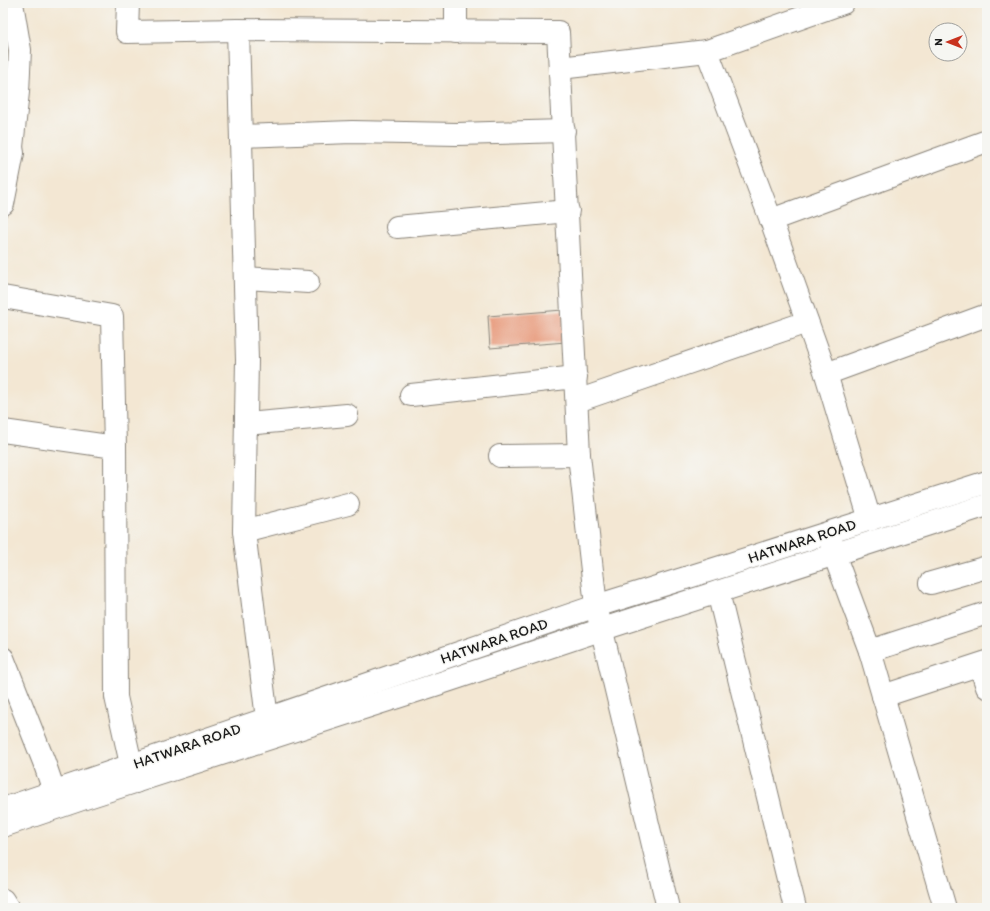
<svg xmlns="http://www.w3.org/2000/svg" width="990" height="911" font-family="Itim,sans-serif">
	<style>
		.building { fill: #e79576 }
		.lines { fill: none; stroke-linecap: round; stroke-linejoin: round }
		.street-casing { stroke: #888278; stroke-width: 24 }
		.secondary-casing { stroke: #888278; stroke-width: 24 }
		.street { stroke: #fff; stroke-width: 22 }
		.secondary { stroke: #fff; stroke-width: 22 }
		.labels { text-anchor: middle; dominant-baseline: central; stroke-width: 3; stroke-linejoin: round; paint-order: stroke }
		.street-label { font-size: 15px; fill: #1c1c1c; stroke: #f6f6f2 }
	</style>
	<rect width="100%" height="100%" fill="#f6f6f2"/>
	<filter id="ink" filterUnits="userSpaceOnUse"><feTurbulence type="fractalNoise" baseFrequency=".025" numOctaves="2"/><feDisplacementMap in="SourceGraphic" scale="8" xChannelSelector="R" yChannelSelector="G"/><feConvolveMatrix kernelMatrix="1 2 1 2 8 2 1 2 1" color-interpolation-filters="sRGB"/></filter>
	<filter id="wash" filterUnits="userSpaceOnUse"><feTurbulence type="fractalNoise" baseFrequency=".012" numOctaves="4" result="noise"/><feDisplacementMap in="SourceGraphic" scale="16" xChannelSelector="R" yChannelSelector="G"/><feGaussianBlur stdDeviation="0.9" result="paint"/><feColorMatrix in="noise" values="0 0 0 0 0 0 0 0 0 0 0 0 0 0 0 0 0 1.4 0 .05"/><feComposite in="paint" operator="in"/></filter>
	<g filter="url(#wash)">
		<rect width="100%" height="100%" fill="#f3e7d3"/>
		<g id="blocks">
			<path class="building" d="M563,310L566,342L490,348L488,316Z"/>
		</g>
	</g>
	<g filter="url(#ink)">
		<use href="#blocks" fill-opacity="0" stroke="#888278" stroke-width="1"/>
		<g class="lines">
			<g class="street-casing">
				<g id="street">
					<path d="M12,3L20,50L18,92L12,147"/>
					<path d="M128,3L127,32L238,30L558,32L579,455L596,606L668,908"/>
					<path d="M238,30L247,360L244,531L267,719L271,737"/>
					<path d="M456,32V3"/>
					<path d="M707,51L771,220"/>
					<path d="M560,68L707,51L843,3"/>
					<path d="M241,136L352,132L457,134L564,131"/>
					<path d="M3,146L12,147L13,153L3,204"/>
					<path d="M397,227L568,211"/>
					<path d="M245,278L308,282"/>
					<path d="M3,297L112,316L115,447L116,697L135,782"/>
					<path d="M826,374L987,315"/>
					<path d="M411,395L576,377"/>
					<path d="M577,401L807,322"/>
					<path d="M246,424L347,415"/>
					<path d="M3,431L115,447"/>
					<path d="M500,456L579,455"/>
					<path d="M870,520L826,374L771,220L987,141"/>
					<path d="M244,531L348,504"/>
					<path d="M829,533L834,554L870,651L945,908"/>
					<path d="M931,583L987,567"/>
					<path d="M718,592L795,908"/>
					<path d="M870,651L987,613"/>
					<path d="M3,658L44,762L54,791"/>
					<path d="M980,665L987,687"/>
					<path d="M883,696L987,662"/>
					<path d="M3,900L8,908"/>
				</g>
			</g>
			<g class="secondary-casing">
				<g id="secondary">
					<path d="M3,809L596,606L724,566L987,482"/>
					<path d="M3,826L85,798L450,680L600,630L987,505"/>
				</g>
			</g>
			<use href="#street" class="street"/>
			<use href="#secondary" class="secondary"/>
		</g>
	</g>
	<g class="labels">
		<g class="street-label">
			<text transform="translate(802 541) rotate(-18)">HATWARA ROAD</text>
			<text transform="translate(494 641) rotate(-19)">HATWARA ROAD</text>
			<text transform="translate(187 746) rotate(-19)">HATWARA ROAD</text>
		</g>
	</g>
	<rect width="990" height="911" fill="none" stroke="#f6f6f2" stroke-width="16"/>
	<g transform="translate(948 42) rotate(270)"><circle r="19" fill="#f6f6f2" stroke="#9f9f9c"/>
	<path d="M0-3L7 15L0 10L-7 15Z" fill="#c8321e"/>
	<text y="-6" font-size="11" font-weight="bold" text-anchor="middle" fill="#1c1c1c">N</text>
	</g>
</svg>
